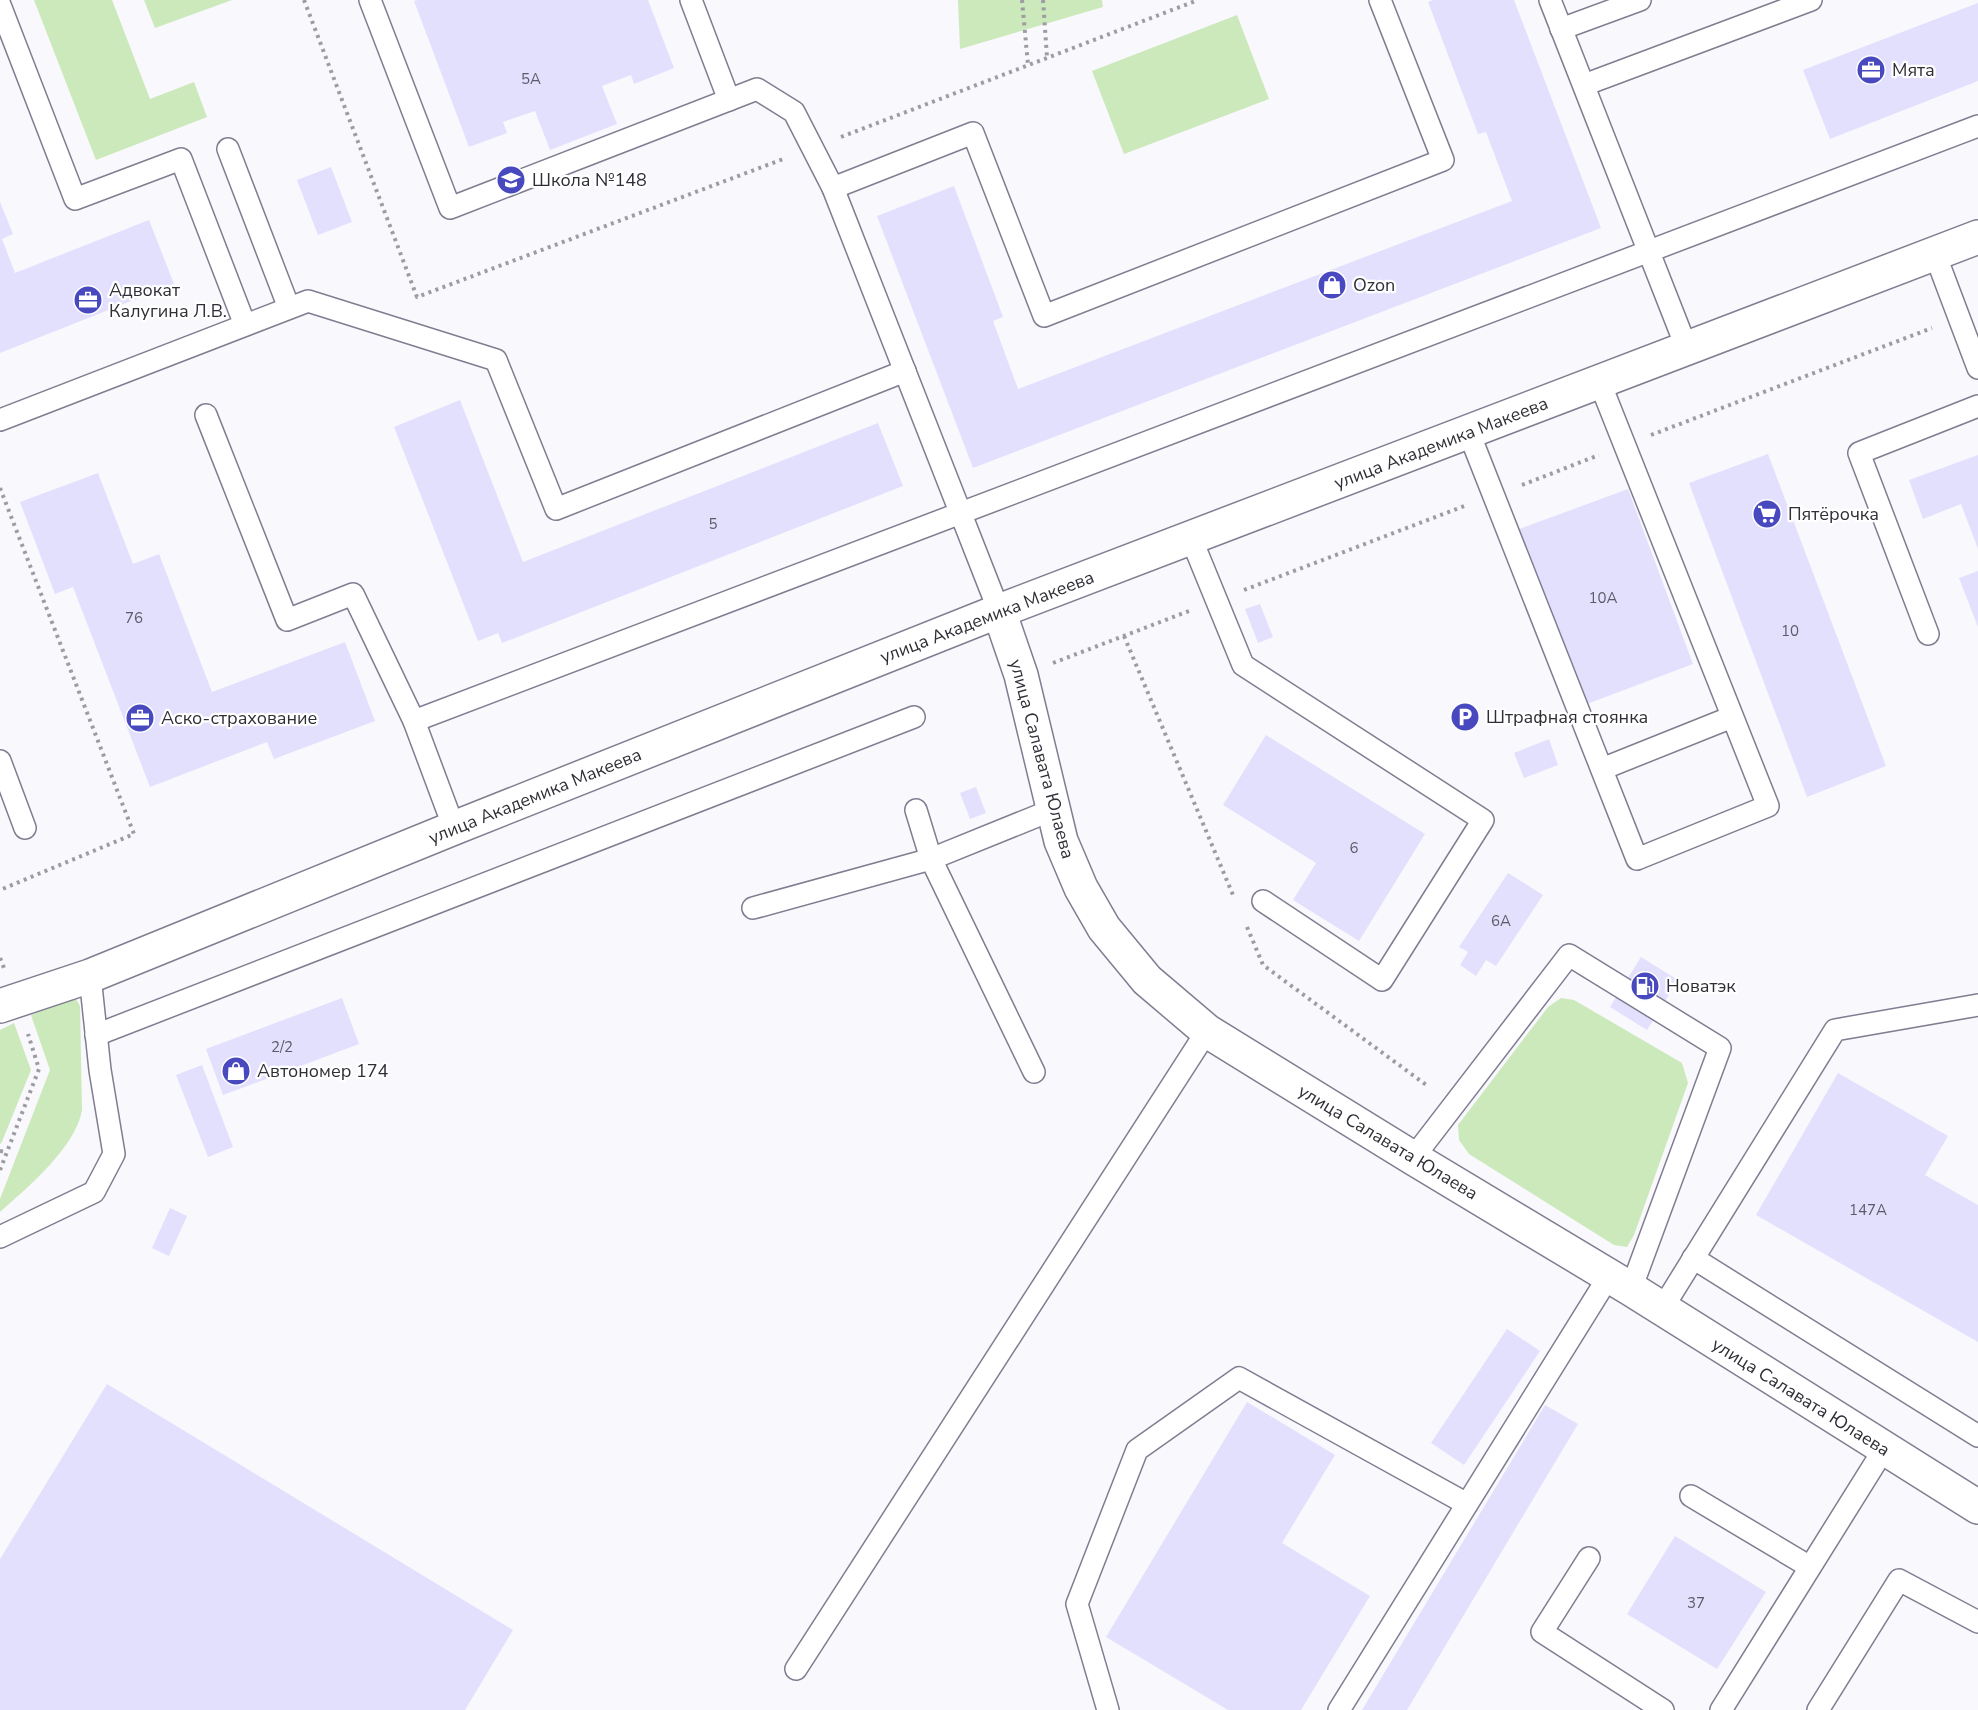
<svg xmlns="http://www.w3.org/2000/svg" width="1978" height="1710" font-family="'Nunito Sans',sans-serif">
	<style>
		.green { fill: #cbe9ba }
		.building { fill: #e3e0fe }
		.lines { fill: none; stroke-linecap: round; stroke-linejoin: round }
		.lane-casing { stroke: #7f7d90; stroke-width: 24 }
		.secondary-casing { stroke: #7f7d90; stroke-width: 36 }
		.path { stroke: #9d9ca3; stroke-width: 4; stroke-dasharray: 3 4.5; stroke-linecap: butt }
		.lane { stroke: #fff; stroke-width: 21 }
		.secondary { stroke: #fff; stroke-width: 33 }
		.labels { text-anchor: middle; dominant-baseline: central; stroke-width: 4.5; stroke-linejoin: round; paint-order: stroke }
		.number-label { font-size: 15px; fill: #5c5b69 }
		.poi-label { font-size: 18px; fill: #2f2f37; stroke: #fff; text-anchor: start }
		.street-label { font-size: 18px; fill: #2f2f37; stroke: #fff }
	</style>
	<rect width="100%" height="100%" fill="#f9f8fd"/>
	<g class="green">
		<path d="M34,0H112L150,99L194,82L207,117L96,160Z"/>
		<path d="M144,0H232L155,28Z"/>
		<path d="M958,0H1102L1103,7L960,49Z"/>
		<path d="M1237,15L1269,99L1124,154L1092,71Z"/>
		<path d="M1561,998L1574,1000L1682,1063L1688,1083L1634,1235L1627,1247L1614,1245L1469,1154L1459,1140L1458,1125L1548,1007Z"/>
		<path d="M76,999L80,1006L82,1110C76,1147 27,1188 0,1212V1199L50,1070L31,1015Z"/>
		<path d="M14,1023L31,1070L1,1144L0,1143V1030Z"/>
	</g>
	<g class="building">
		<path d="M417,0H648L674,68L634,84L631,75L602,86L617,124L550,150L535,111L503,122L507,133L469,147L414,1Z"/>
		<path d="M1433,0H1514L1601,228L973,468L877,216L954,186L1003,317L993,321L1018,389L1512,201L1486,132L1478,134L1428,2Z"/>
		<path d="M1978,3V81L1830,139L1803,70Z"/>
		<path d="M331,167L352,222L318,235L297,180Z"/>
		<path d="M0,202L13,234L2,239L15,273L149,220L174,284L0,353Z"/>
		<path d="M460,400L523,562L878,423L903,486L502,643L498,633L478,641L394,427Z"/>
		<path d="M1768,454L1886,766L1807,797L1689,483Z"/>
		<path d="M1978,455V549L1961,504L1923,519L1909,480Z"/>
		<path d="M98,473L133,564L159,554L212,692L345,642L375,721L274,759L267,742L150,787L73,587L55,594L20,502Z"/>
		<path d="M1628,489L1693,664L1579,707L1514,531Z"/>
		<path d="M1978,571V627L1959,578Z"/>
		<path d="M1260,604L1273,637L1258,643L1245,609Z"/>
		<path d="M1266,735L1425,834L1359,941L1293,900L1316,863L1223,805Z"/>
		<path d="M1549,739L1558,765L1524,778L1514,753Z"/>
		<path d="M976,787L986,813L970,819L960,793Z"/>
		<path d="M1508,873L1543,895L1496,966L1486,960L1476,976L1460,965L1468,952L1459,947Z"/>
		<path d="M1641,957L1678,980L1647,1030L1610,1007Z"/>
		<path d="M342,998L359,1044L223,1095L206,1049Z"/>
		<path d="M202,1065L233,1147L208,1157L176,1075Z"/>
		<path d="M1838,1073L1948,1136L1925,1175L1978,1205V1342L1756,1215Z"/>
		<path d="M170,1208L187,1216L169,1256L152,1248Z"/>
		<path d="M1507,1329L1540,1351L1464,1465L1431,1443Z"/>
		<path d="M107,1384L513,1630L465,1710H0V1559Z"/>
		<path d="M1247,1402L1335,1455L1282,1543L1370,1596L1301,1710H1228L1106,1637Z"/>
		<path d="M1545,1405L1578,1424L1407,1710H1362Z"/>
		<path d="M1675,1536L1766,1592L1717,1669L1627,1614Z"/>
	</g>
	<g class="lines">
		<g class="lane-casing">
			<g id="lane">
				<path d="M370,0L450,208L757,89L794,112L833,188L999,611"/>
				<path d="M691,0L729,100"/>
				<path d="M1550,0L1687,349"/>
				<path d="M0,5L75,199L181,159L245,325"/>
				<path d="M1561,29L1640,0"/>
				<path d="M1584,85L1811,0"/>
				<path d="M228,149L289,308"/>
				<path d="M833,188L973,133L1044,316L1443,160L1380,0"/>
				<path d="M1935,254L1978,368"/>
				<path d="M206,415L287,620L353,594L414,721L454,828"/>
				<path d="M0,420L308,301L496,360L556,509L905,371"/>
				<path d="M1469,433L1637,859L1768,806L1600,383"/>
				<path d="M1191,538L1243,665L1483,820L1382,980L1263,901"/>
				<path d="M1928,634L1859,453L1978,406"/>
				<path d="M414,721L1978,126"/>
				<path d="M0,761L25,828"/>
				<path d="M1602,769L1732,717"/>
				<path d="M916,810L931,859L1034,1072"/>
				<path d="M753,908L931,859L1052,810"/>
				<path d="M96,1035L914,717"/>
				<path d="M1413,1158L1569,955L1720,1048L1631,1289"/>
				<path d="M0,1237L94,1192L114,1154L100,1070L90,976"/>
				<path d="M1693,1258L1978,1436"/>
				<path d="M1662,1309L1835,1030L1978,1005"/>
				<path d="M1691,1496L1810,1567"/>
				<path d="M1589,1558L1542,1632L1663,1710"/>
				<path d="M796,1669L1207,1031"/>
				<path d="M1108,1710L1077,1604L1137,1450L1239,1378L1467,1504"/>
				<path d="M1339,1710L1609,1276"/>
				<path d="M1721,1710L1884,1449"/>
				<path d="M1818,1710L1899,1580L1978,1622"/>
			</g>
		</g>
		<g class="secondary-casing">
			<g id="secondary">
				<path d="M999,611L1021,675L1061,841L1081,888L1104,928L1147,980L1207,1031L1413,1158L1631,1289L1978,1507"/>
				<path d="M0,1006L90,976L454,828L999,611L1978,237"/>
			</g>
		</g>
		<g class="path">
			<path d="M304,0L417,297L786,158"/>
			<path d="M1022,0L1028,65"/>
			<path d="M1043,0L1047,57"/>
			<path d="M841,137L1198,0"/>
			<path d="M1651,435L1932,328"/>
			<path d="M1522,485L1599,455"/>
			<path d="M0,488L134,834L0,890"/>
			<path d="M1244,590L1467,505"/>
			<path d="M1124,636L1233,895"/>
			<path d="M1053,663L1189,611"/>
			<path d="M1247,927L1263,965L1429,1087"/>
			<path d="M0,958L4,968"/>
			<path d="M0,1151L7,1152"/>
			<path d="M0,1170L39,1069L28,1034"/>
		</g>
		<use href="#lane" class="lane"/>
		<use href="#secondary" class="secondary"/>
	</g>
	<defs>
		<g id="office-disc" transform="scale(1.5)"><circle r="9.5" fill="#4849bf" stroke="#fff"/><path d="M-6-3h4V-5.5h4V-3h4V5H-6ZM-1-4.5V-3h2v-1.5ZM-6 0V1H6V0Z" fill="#fff"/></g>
		<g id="school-disc" transform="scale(1.5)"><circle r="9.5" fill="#4849bf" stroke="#fff"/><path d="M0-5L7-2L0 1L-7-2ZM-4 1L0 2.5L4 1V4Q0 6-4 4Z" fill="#fff"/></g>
		<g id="shop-disc" transform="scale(1.5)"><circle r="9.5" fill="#4849bf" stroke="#fff"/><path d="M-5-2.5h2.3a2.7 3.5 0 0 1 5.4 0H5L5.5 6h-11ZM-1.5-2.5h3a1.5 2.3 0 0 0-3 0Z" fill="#fff"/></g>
		<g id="supermarket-disc" transform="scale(1.5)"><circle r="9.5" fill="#4849bf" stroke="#fff"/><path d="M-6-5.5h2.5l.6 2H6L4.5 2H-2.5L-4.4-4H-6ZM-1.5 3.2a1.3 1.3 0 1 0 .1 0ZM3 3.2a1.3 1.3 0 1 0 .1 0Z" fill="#fff"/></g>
		<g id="parking-disc" transform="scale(1.5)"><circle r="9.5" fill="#4849bf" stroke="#fff"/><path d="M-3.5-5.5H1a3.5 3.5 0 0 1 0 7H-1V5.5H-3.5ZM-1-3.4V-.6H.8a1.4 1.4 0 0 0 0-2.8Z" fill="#fff"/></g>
		<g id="fuel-disc" transform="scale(1.5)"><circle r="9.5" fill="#4849bf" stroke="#fff"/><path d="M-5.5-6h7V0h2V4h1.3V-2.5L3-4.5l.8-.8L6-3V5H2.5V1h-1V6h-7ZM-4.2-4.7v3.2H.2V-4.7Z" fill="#fff"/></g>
	</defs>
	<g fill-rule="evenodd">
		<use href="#office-disc" x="1871" y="70"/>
		<use href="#school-disc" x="511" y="180"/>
		<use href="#shop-disc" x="1332" y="285"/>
		<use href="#office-disc" x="88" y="300"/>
		<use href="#supermarket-disc" x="1767" y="514"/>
		<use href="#parking-disc" x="1465" y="717"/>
		<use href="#office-disc" x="140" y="718"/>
		<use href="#fuel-disc" x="1645" y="986"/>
		<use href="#shop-disc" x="236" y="1071"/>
	</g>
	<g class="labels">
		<g class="number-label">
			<text x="531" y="79">5А</text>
			<text x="713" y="524">5</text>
			<text x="1603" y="598">10А</text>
			<text x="134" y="618">76</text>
			<text x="1790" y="631">10</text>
			<text x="1354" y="848">6</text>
			<text x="1501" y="921">6А</text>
			<text x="282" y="1047">2/2</text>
			<text x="1868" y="1210">147А</text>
			<text x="1696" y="1603">37</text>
		</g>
		<g class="poi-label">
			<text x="1892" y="70">Мята</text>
			<text x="532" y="180">Школа №148</text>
			<text x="1353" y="285">Ozon</text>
			<text x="109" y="290">Адвокат<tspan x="109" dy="21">Калугина Л.В.</tspan></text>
			<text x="1788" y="514">Пятёрочка</text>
			<text x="1486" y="717">Штрафная стоянка</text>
			<text x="161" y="718">Аско-страхование</text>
			<text x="1666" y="986">Новатэк</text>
			<text x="257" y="1071">Автономер 174</text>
		</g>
		<g class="street-label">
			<text transform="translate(1441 443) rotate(-21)">улица Академика Макеева</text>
			<text transform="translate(987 617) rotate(-21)">улица Академика Макеева</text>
			<text transform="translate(1042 759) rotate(75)">улица Салавата Юлаева</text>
			<text transform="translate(535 796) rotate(-22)">улица Академика Макеева</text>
			<text transform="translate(1388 1142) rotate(31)">улица Салавата Юлаева</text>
			<text transform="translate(1801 1397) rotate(32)">улица Салавата Юлаева</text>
		</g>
	</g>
</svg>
